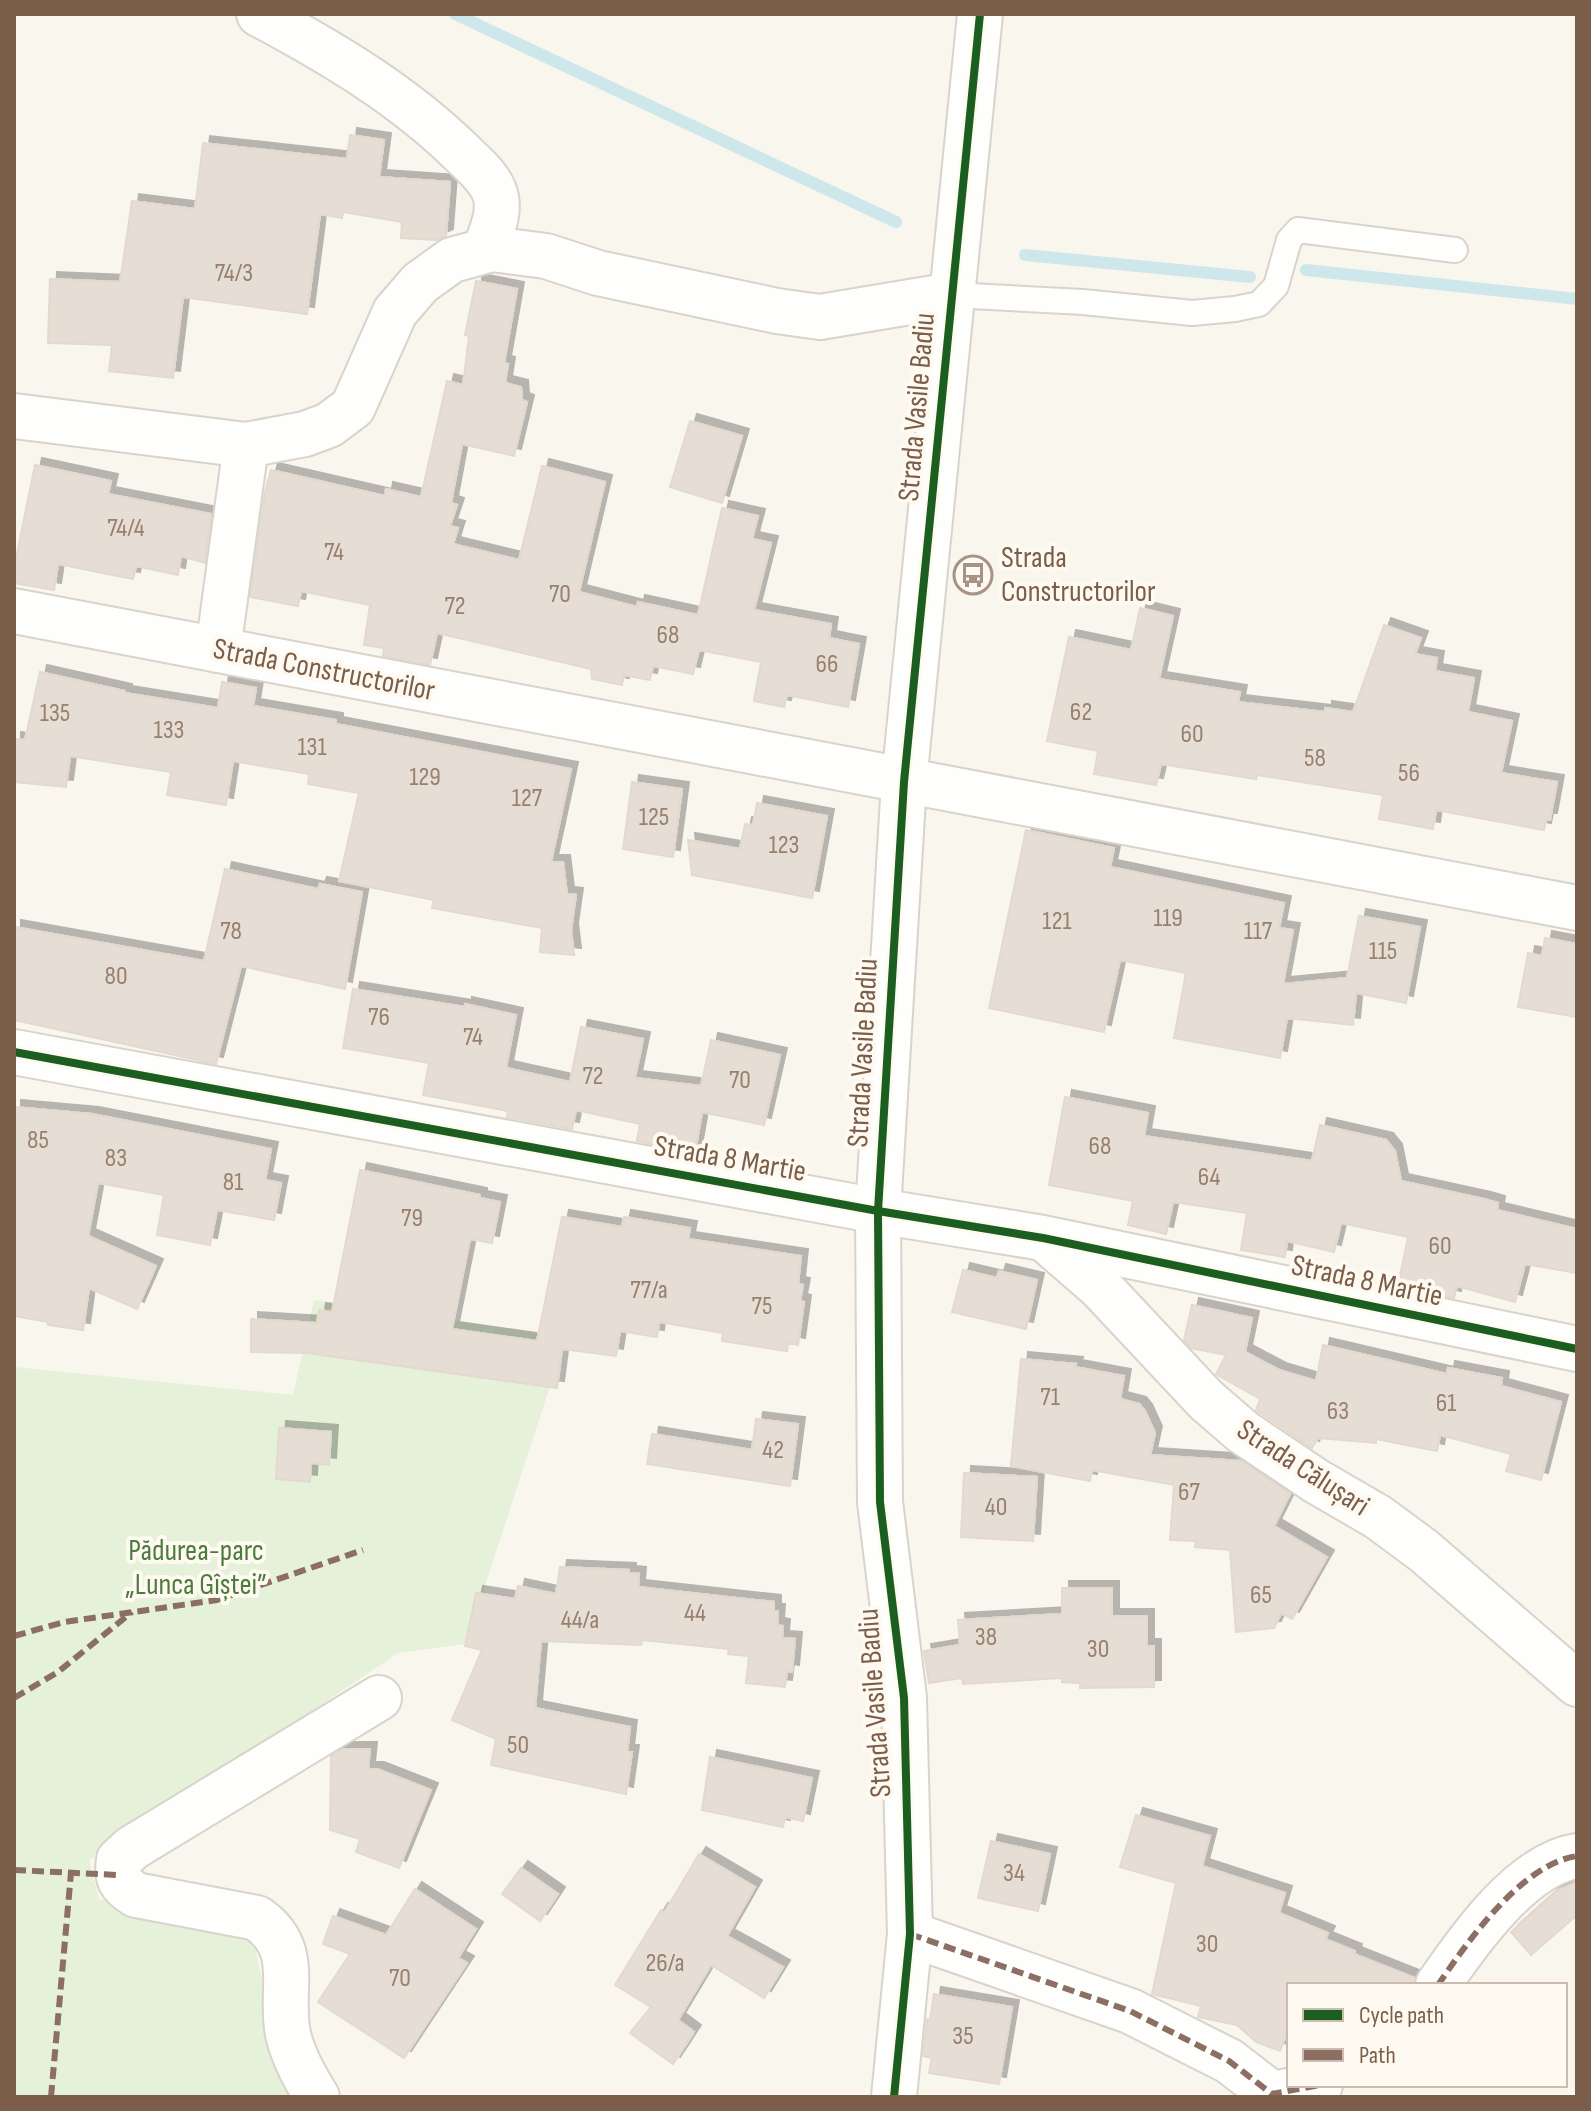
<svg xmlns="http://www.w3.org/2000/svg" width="1591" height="2111" font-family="'Sofia Sans Condensed',sans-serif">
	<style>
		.green { fill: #e5f1d8 }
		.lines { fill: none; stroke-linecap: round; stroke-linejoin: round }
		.stream { stroke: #cee7eb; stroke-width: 12 }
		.building { fill: #e6ded5; stroke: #e3d9cf; stroke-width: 2; filter: url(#shadow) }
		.service-casing { stroke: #d9d3cc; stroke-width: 28 }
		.minor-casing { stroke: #d9d3cc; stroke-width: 48 }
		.service { stroke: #fefefc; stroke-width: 24 }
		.minor { stroke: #fefefc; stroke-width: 44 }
		.quiet { stroke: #8d6e63; stroke-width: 6; stroke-dasharray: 12 6; stroke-linecap: butt }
		.cycleway-casing { stroke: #fffaf1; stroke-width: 13 }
		.cycleway { stroke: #1b5e20; stroke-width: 8 }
		.labels { text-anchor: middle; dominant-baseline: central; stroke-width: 8; stroke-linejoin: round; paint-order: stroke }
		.number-label { font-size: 26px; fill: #98806f }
		.street-label { font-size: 30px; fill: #7b5e4a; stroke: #fffaf1 }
		.poi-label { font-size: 30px; fill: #7b5e4a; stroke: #fffaf1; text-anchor: start }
		.park-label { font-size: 30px; fill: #4d7b3e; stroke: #fffaf1 }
	</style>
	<defs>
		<filter id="shadow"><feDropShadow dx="7" dy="-7" stdDeviation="0" flood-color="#0004"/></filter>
	</defs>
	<rect width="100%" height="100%" fill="#f9f6ee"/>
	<path class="green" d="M314,1300L566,1337L466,1644L398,1653L89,1860L99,1899L251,1928L273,2031L299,2097H14V1367L293,1395Z"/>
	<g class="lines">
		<g class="stream">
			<path d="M455,14L896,222"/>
			<path d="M1025,255L1250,277"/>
			<path d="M1306,270L1577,299"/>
		</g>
	</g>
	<g class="building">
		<path d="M350,135L384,140L379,177L450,182L446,236L437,240L401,238L402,222L343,212L342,218L320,214L307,314L183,297L173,378L109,371L112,345L48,343L50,279L120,282L132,201L195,209L203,143L347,159Z"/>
		<path d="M476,281L517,289L504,363L508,364L505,383L521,387L522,400L527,402L514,456L462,444L451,503L457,505L450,526L458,528L453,544L519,560L542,466L605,482L579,592L637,607L638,602L698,615L722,508L758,516L752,539L771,543L754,610L831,624L829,638L859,644L848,707L787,695L784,707L754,701L761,662L699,650L693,674L653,666L650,680L624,675L622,685L592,679L591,669L437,633L430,665L383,656L384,648L364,645L370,605L301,591L298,606L250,597L265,492L271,470L385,496L386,489L421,497L447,381L463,385L469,336L465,335Z"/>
		<path d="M690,421L742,436L722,503L670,487Z"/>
		<path d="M35,465L111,481L108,494L211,514L205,563L181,556L178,575L136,566L133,579L58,564L54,590L14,583V568Z"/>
		<path d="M1140,608L1173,616L1159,679L1240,692L1238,702L1325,712V708L1353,712L1384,625L1421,638L1415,654L1437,658L1435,671L1474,678L1468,712L1512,721L1501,773L1557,782L1550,820H1546L1544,830L1436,810L1433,829L1379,819L1383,795L1257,775L1256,779L1161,764L1156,785L1094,774L1098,751L1047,741L1069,637L1131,650Z"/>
		<path d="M40,672L125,691V693L218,708L222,682L256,688L253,706L336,720V724L571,769L551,862H563L567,894L576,895L571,930L574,955L540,952L542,928L432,908L434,900L339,881L359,793L308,784L309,774L233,761L226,805L167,795L171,772L70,756L66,787L14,782V739L25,740Z"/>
		<path d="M632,782L682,789L673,857L623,849Z"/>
		<path d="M757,803L827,816L812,898L692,875L688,840L740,849L745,824L753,825Z"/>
		<path d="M1026,830L1114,848L1110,867L1284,903L1279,928L1293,930L1283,984L1347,978L1359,916L1420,927L1406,1003L1356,993L1353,1025L1287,1018L1280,1058L1174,1038L1186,973L1120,960L1104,1032L989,1008Z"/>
		<path d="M225,869L318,889L320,884L362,892L345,989L241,966L216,1064L14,1020V927L204,961Z"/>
		<path d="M1545,938L1577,944V1017L1518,1007L1528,953L1542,956Z"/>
		<path d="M353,989L465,1007V1004L516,1015L506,1068L570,1082L581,1027L643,1039L635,1078L701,1086L711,1040L780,1055L764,1125L702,1112L695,1152L637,1141L640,1124L576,1110L572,1129L507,1117L508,1111L423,1095L429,1063L343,1048Z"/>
		<path d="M1065,1097L1148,1113L1144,1136L1312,1161L1320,1125L1386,1140L1395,1151L1401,1181L1484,1199L1498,1203L1497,1210L1577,1229V1273L1525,1264L1515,1302L1457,1286L1454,1298L1398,1286L1408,1237L1341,1223L1334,1252L1287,1241L1285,1257L1241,1250L1247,1213L1173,1202L1166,1234L1128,1225L1133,1201L1049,1185Z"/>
		<path d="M14,1107L92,1114L271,1149L265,1180L281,1183L274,1220L217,1210L210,1245L157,1235L164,1195L98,1183L88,1236L156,1266L137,1309L89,1288L83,1330L48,1325V1322L14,1316Z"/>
		<path d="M360,1170L480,1195V1198L500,1202L492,1243L470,1239L452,1329L537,1341L562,1217L622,1227L624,1217L690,1228L688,1239L801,1256L798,1284L803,1285L800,1301L804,1302L798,1345L788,1343L787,1351L722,1341L723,1333L659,1322L657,1337L620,1331L616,1356L562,1349L557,1388L307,1353L251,1352V1319L317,1323L319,1310L332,1312Z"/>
		<path d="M963,1270L997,1278L999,1271L1037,1280L1026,1329L952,1312Z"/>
		<path d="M1192,1305L1252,1318L1245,1352L1279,1370L1316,1381L1323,1345L1447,1374L1448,1368L1502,1378L1501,1386L1561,1402L1541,1480L1506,1471L1511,1454L1440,1435L1437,1451L1376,1439V1443L1318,1438L1312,1448L1256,1410L1260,1399L1216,1374L1226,1355L1191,1348L1184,1340Z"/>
		<path d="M1021,1359L1076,1364L1075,1367L1124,1376L1120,1399L1139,1404L1145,1411L1155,1433L1150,1455L1241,1461L1290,1494L1274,1526L1327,1557L1292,1619L1281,1613L1274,1628L1236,1632L1230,1550L1195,1547L1196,1541L1170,1540L1174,1485L1092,1470L1090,1481L1011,1466Z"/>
		<path d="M756,1419L798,1424L790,1486L647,1464L652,1434L752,1450Z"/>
		<path d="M279,1428L331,1432L329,1465L311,1463L310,1482L276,1479Z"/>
		<path d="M964,1473L1037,1477L1033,1541L961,1537Z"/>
		<path d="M560,1567L629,1570V1573L639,1574L638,1587L774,1602V1611H778L777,1625L783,1626L782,1638L795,1639L792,1672L787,1671L785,1687L746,1683L749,1656L728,1654L729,1649L642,1640L641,1645L541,1641L535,1708L630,1727L627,1752H632L626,1794L491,1765L496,1739L452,1720L482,1650L465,1646L476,1593L515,1599L518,1586L556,1594Z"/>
		<path d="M1062,1588H1112V1616H1147V1646H1154V1687L1080,1688V1683L1062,1682V1678L963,1684L962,1678L929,1683L924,1651L960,1645L958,1620L1062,1614Z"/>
		<path d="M344,1749H370L368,1769H377L431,1790L399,1868L356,1852L360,1839L330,1830L331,1756Z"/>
		<path d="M710,1757L812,1778L803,1821L785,1817L783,1827L702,1810Z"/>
		<path d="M1136,1815L1210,1836L1202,1866L1285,1893L1279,1913L1328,1933L1325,1939L1355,1951L1354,1954L1415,1978L1413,1985H1289V2027L1280,2051L1256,2042L1237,2025L1198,2017L1201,2006L1152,1994L1176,1883L1120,1867Z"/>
		<path d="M991,1841L1050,1854L1038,1911L978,1898Z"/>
		<path d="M699,1854L755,1887L727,1936L783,1967L764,1998L711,1965L678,2020L694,2032L673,2064L630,2033L651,2007L615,1985L661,1910L664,1913Z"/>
		<path d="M521,1868L558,1894L540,1921L502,1894Z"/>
		<path d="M1577,1882V1915L1531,1955L1511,1932L1558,1890Z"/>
		<path d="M415,1889L476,1929L458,1958L467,1963L404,2058L318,2002L350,1954L323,1944L333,1916L386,1935Z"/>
		<path d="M934,1994L1012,2007L999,2084L929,2073L932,2058L923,2056L927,2019L930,2020Z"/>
	</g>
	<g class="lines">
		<g class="service-casing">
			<path id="service" d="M952,295L1083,302L1192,313L1235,309L1259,304L1276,286L1289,240L1298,230L1455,250"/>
		</g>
		<g class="minor-casing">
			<g id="minor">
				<path d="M259,14C332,53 403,95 463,154C474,165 488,176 494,191C502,211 491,232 485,250"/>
				<path d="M14,416L246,445L305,434L329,425L353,407L395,312L420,283L452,260L492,249L546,256L598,273L777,311L820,317L952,295"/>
				<path d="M14,611L1577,908"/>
				<path d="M218,650L246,445"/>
				<path d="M14,1052L878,1211L1043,1238L1577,1349"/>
				<path d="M1047,1241L1100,1287L1206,1400L1243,1432L1316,1481L1378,1517L1424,1551L1577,1684"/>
				<path d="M910,1934L1130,2011L1229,2061L1272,2094L1320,2085"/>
				<path d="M1438,1985C1468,1941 1522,1864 1577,1856"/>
				<path d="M317,2097C305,2078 290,2050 287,2028C281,1984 300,1948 257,1918L136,1895C120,1885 116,1879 119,1860L132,1848L379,1698"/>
				<path d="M894,2097L910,1934L904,1698L880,1502L878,1211L904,782L980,14"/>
			</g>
		</g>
		<use href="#service" class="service"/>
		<use href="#minor" class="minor"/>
		<g class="quiet">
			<path d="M14,1636L64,1622L217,1600L363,1550"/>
			<path d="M14,1698L58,1672L132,1612"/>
			<path d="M14,1870L117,1875"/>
			<path d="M910,1934L1130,2011L1229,2061L1272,2094L1320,2085"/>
			<path d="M1438,1985C1468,1941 1522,1864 1577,1856"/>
			<path d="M51,2097L71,1873"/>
		</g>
		<g class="cycleway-casing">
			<g id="cycleway">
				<path d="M14,1052L878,1211L1043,1238L1577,1349"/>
				<path d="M894,2097L910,1934L904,1698L880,1502L878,1211L904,782L980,14"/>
			</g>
		</g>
		<use href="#cycleway" class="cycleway"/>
	</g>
	<defs>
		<g id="bus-ring" transform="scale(2)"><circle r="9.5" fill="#fffaf1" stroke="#a79383" stroke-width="1.5"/><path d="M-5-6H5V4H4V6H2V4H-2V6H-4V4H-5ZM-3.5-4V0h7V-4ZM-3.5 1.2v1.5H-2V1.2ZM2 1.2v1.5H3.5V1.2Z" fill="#a79383"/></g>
	</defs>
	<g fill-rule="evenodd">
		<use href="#bus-ring" x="973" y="575"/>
	</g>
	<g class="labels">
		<g class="number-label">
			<text x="234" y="273">74/3</text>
			<text x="126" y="528">74/4</text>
			<text x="334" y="552">74</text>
			<text x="560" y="594">70</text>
			<text x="455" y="606">72</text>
			<text x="668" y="635">68</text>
			<text x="827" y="664">66</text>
			<text x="1081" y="712">62</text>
			<text x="55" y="713">135</text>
			<text x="169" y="730">133</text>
			<text x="1192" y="734">60</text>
			<text x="312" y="747">131</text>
			<text x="1315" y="758">58</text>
			<text x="1409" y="773">56</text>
			<text x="425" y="777">129</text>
			<text x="527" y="798">127</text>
			<text x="654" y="817">125</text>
			<text x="784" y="845">123</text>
			<text x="1168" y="918">119</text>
			<text x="1057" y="921">121</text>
			<text x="231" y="931">78</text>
			<text x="1258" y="931">117</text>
			<text x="1383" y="951">115</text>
			<text x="116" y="976">80</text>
			<text x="379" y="1017">76</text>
			<text x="473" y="1037">74</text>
			<text x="593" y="1076">72</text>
			<text x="740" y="1080">70</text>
			<text x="38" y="1140">85</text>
			<text x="1100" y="1146">68</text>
			<text x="116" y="1158">83</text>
			<text x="1209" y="1177">64</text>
			<text x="233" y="1182">81</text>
			<text x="412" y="1218">79</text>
			<text x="1440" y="1246">60</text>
			<text x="649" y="1290">77/a</text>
			<text x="762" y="1306">75</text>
			<text x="1050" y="1397">71</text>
			<text x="1446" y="1403">61</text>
			<text x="1338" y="1411">63</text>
			<text x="773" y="1450">42</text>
			<text x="1189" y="1492">67</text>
			<text x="996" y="1507">40</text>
			<text x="1261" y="1595">65</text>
			<text x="695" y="1613">44</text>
			<text x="580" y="1620">44/a</text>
			<text x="986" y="1637">38</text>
			<text x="1098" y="1649">30</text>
			<text x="518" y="1745">50</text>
			<text x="1014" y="1873">34</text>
			<text x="1207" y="1944">30</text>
			<text x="665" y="1963">26/a</text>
			<text x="400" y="1978">70</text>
			<text x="963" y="2036">35</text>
		</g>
		<g class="street-label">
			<text transform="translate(917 407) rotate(-85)">Strada Vasile Badiu</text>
			<text transform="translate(324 670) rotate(11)">Strada Constructorilor</text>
			<text transform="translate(863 1053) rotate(-87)">Strada Vasile Badiu</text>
			<text transform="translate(730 1159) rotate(10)">Strada 8 Martie</text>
			<text transform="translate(1367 1281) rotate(12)">Strada 8 Martie</text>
			<text transform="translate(1303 1468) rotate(33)">Strada Călușari</text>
			<text transform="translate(875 1703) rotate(-94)">Strada Vasile Badiu</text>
		</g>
		<g class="poi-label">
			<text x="1001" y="558">Strada<tspan x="1001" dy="34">Constructorilor</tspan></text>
		</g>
		<g class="park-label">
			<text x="196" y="1551">Pădurea-parc<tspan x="196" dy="34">„Lunca Gîștei”</tspan></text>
		</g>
	</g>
	<rect width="1591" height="2111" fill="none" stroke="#7b5e4a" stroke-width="32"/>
	<rect x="1287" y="1983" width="280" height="104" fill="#fffaf1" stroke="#cabcae" stroke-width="2"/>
	<rect x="1303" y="2009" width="40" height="12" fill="#1b5e20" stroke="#cabcae" stroke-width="2"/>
	<text x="1359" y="2023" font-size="24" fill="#7b5e4a">Cycle path</text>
	<rect x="1303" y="2049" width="40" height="12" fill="#8d6e63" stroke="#cabcae" stroke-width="2"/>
	<text x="1359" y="2063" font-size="24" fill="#7b5e4a">Path</text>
</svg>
